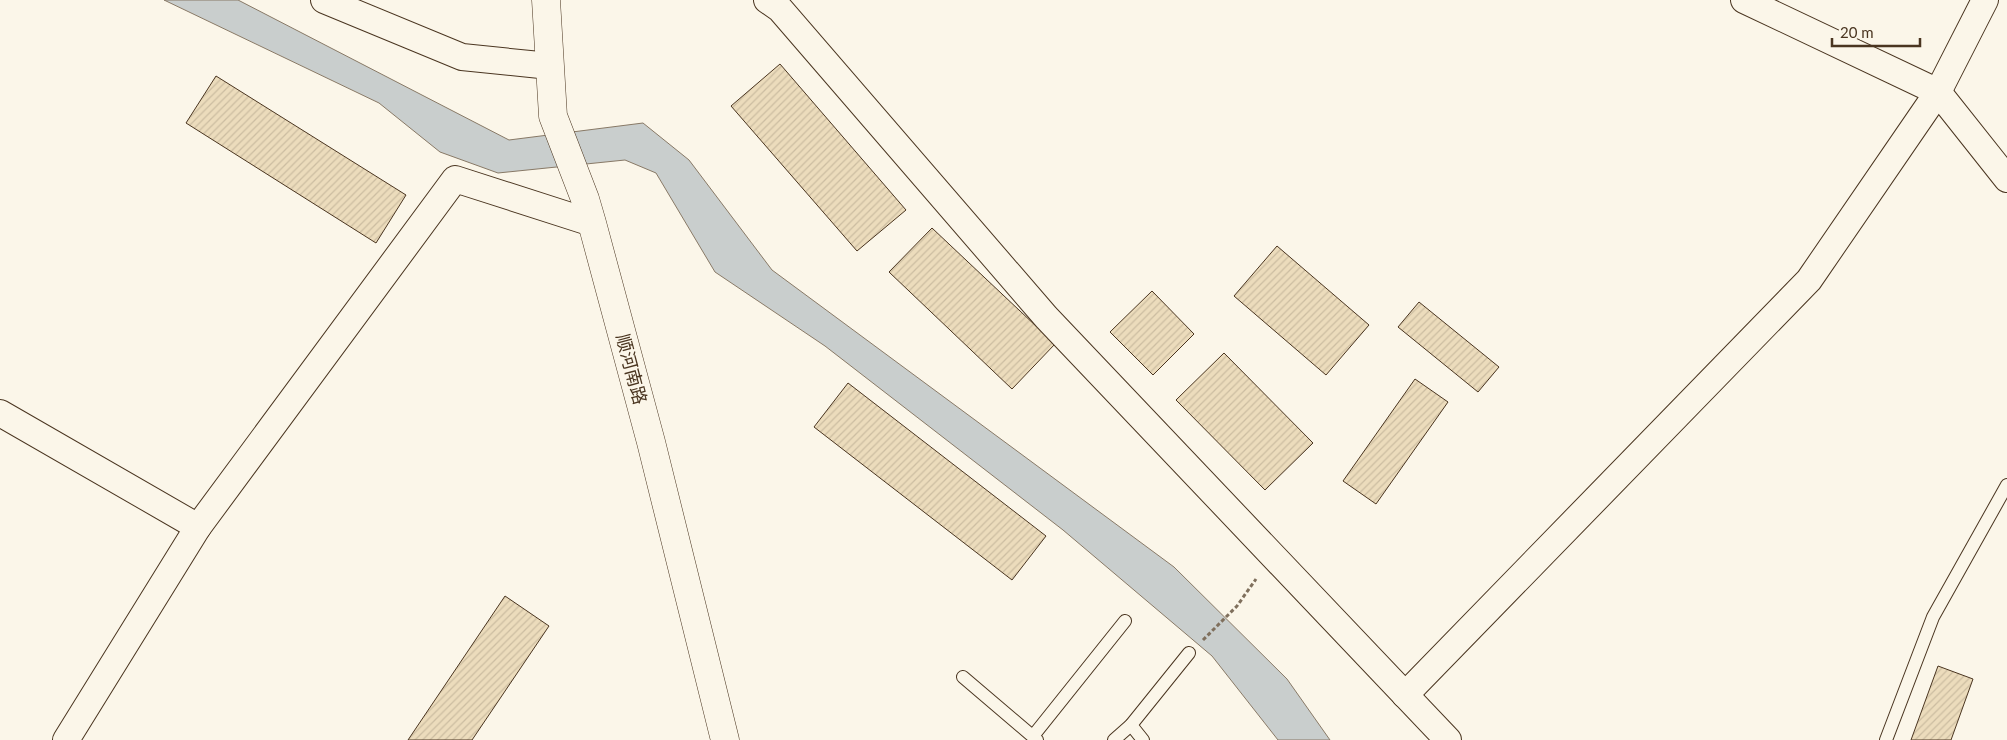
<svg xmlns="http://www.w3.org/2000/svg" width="2007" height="740" font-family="Lato,'Noto Sans SC',sans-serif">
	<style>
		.water { fill: #c9cecd; stroke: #887966 }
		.building { fill: url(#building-hatch); stroke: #4a3520 }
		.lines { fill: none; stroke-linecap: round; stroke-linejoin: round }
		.service-casing { stroke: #4a3520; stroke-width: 14 }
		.minor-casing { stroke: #4a3520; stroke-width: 28 }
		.tertiary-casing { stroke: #4a3520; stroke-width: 29 }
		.path { stroke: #7f6f5c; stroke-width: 3; stroke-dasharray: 4 2.5; stroke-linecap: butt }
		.service { stroke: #fbf6e9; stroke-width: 12 }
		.minor { stroke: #fbf6e9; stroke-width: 26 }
		.tertiary { stroke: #fbf6e9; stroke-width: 28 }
		.labels { text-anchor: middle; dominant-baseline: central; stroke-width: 4; stroke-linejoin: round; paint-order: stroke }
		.street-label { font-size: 18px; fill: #4a3520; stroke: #fbf6e9 }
	</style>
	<defs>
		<pattern id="building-hatch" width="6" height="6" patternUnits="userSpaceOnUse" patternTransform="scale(1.25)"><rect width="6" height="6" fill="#ecdcbc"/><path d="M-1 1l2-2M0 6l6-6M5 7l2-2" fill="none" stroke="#ccbda1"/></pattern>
	</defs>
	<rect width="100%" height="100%" fill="#fbf6e9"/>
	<path class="water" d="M164,0H238L509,140L643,123L689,160L772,270L1174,567L1287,679L1330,740H1278L1212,656L1063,530L825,346L715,272L656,173L625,160L498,173L440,152L379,103Z"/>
	<g class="building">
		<path d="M780,64L906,210L857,251L731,106Z"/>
		<path d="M216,76L406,195L376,243L186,123Z"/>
		<path d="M932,228L1055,344L1012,389L889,272Z"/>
		<path d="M1277,246L1369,325L1326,375L1234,296Z"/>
		<path d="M1152,291L1194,334L1153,375L1110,332Z"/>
		<path d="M1419,302L1499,367L1478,392L1398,327Z"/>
		<path d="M1224,353L1313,443L1265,490L1176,400Z"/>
		<path d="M1415,379L1448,402L1376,504L1343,481Z"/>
		<path d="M848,383L1046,536L1012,580L814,427Z"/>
		<path d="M505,596L549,626L472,740H408Z"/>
		<path d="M1938,666L1973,679L1951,740H1911Z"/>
	</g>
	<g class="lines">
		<g class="service-casing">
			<g id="service">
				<path d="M963,677L1037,740"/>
				<path d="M1131,725L1143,740"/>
				<path d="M1033,736L1125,621"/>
				<path d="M1114,740L1131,725L1189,653"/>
				<path d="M1886,740L1933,617L2007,485"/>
			</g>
		</g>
		<g class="minor-casing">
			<g id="minor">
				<path d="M324,0L462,57L550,66"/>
				<path d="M767,0L780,9L1046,317L1448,740"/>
				<path d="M1744,0L1938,92L2007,179"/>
				<path d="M0,413L198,527"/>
				<path d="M1405,695L1809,280L1938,92L1985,0"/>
				<path d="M66,740L198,527L455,179L592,223"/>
			</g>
		</g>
		<g class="tertiary-casing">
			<path id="tertiary" d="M546,0L553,116L585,199L592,223L651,442L725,740"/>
		</g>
		<path class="path" d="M1203,640L1237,606L1256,579"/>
		<use href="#service" class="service"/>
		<use href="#minor" class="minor"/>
		<use href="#tertiary" class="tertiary"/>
	</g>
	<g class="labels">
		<g class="street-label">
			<text transform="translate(632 369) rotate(75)">顺河南路</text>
		</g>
	</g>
	<path d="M1832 38v8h88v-8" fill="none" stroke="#4a3520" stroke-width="2.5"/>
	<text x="1840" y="38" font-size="15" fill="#4a3520" stroke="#fbf6e9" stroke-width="4" paint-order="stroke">20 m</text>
</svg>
